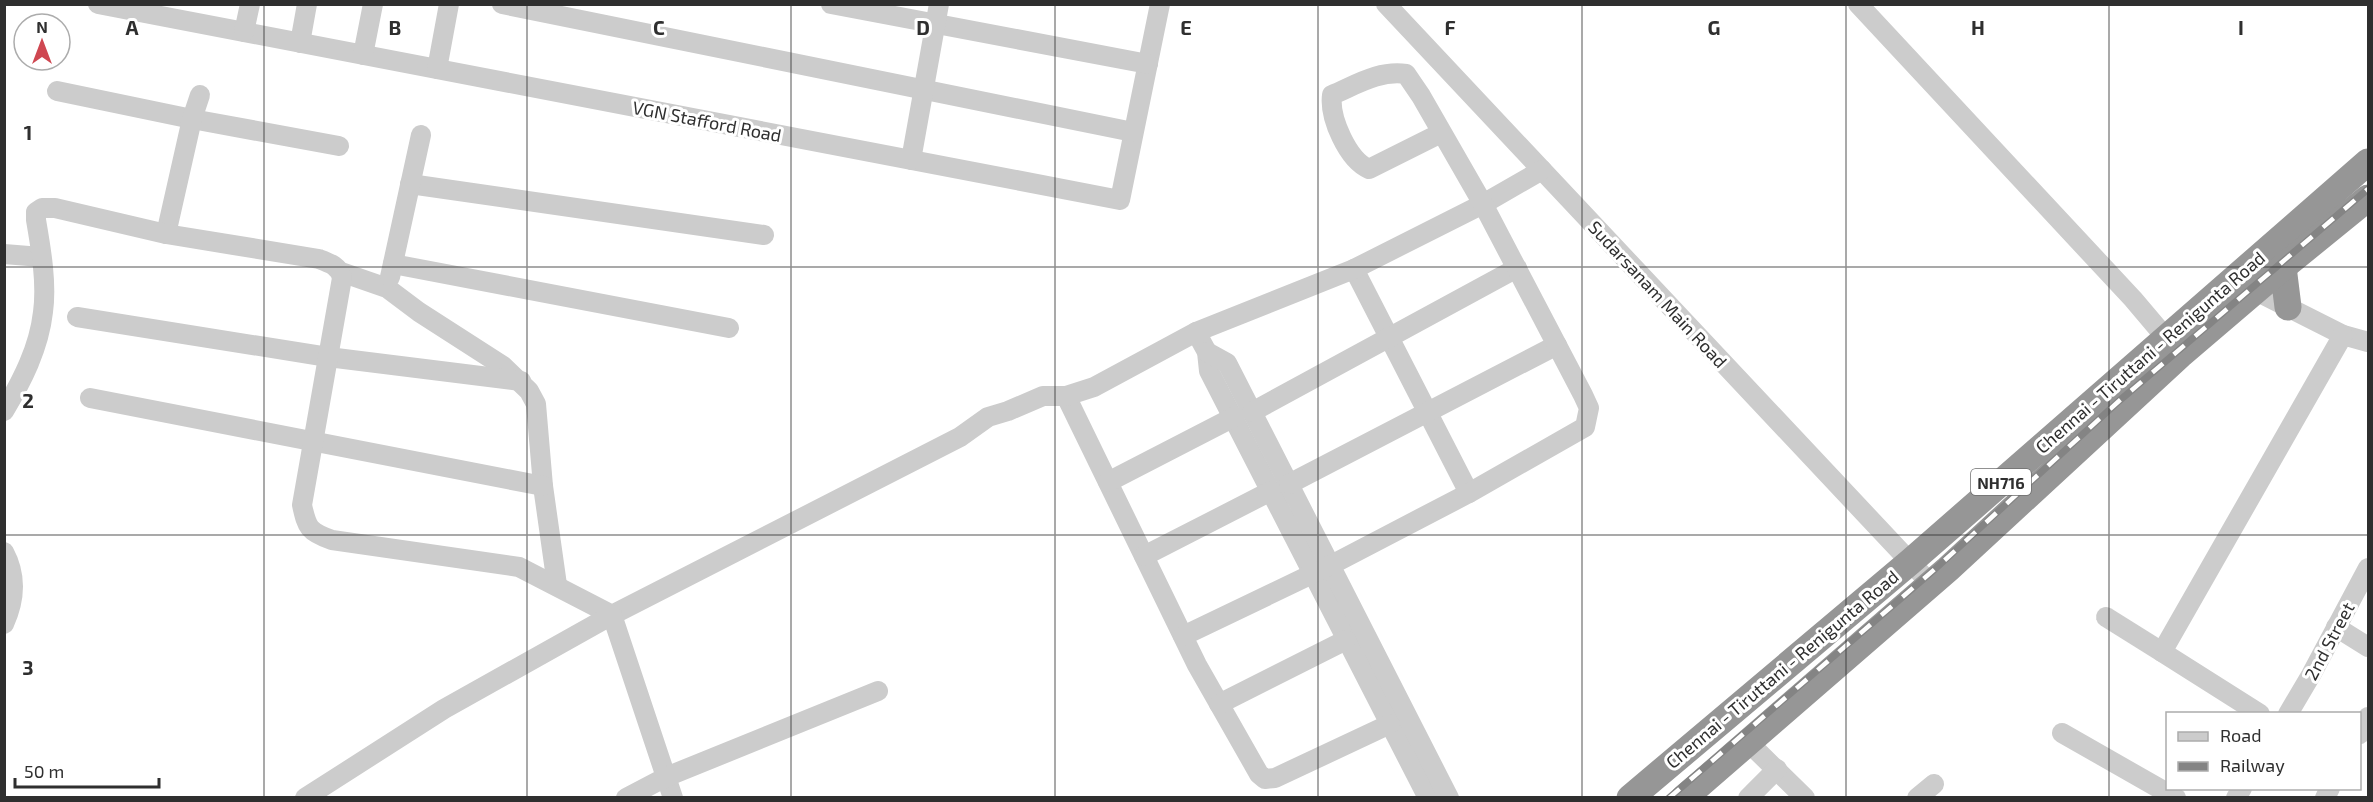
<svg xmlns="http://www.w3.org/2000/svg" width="2373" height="802" font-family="'Exo 2',sans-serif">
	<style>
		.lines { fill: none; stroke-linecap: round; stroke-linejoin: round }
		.minor { stroke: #ccc; stroke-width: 20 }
		.highway { stroke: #969696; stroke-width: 27 }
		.rail-casing { stroke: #848484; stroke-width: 7 }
		.rail { stroke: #fff; stroke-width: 4.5; stroke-dasharray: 14; stroke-linecap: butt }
		.grid { fill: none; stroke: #2f2f2f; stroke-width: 1.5; stroke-opacity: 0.55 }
		.labels { text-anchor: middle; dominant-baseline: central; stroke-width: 6; stroke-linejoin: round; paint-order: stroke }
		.shield { fill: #fff; stroke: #6d6d6d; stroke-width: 1.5 }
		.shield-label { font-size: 16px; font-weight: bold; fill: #2f2f2f }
		.street-label { font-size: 18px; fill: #2f2f2f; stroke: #fff }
		.grid-label { font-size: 20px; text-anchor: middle; font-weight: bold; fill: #2f2f2f; stroke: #fff; stroke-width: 6; stroke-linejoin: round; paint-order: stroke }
	</style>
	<rect width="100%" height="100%" fill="#fff"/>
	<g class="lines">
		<g class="minor">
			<path d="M98,4L1120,200L1160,4"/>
			<path d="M502,4L1133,132"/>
			<path d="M831,4L1148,64"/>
			<path d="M1386,4L1931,584"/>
			<path d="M1858,4L2133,299L2166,338"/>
			<path d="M244,32L250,4"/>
			<path d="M300,43L307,4"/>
			<path d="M363,55L373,4"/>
			<path d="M437,69L449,4"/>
			<path d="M57,91L192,119L339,146"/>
			<path d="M911,160L939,4"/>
			<path d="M410,184L764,235"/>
			<path d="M166,234L192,119L200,95"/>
			<path d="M4,254L41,257"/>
			<path d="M393,264L729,328"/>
			<path d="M1354,269L1469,493"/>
			<path d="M341,272L387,288L419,312L503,366L529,391L536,404L543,486L557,585"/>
			<path d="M390,277L421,135"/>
			<path d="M2248,283L2256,291L2343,335L2368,342"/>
			<path d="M77,317L328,357L521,381"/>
			<path d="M1196,332L1207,352L1209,371L1428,798"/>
			<path d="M1207,352L1227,363L1449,798"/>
			<path d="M1066,396L1197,665L1259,774L1265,779L1275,778L1390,724"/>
			<path d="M90,398L543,486"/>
			<path d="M4,411C22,381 39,348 43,312C47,283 41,249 36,220V212L42,208H55L166,234L319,259C330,263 339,266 342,278L302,505C307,528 309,532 332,540L519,567L612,615L960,437L988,417L1008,411L1043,396H1066L1094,387L1196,332L1354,269L1483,204L1542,170"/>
			<path d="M1252,412L1517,268"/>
			<path d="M1108,482L1234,417"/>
			<path d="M1289,484L1557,345"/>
			<path d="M4,552C17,576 15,600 4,624"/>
			<path d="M1144,556L1271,491"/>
			<path d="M2106,617L2162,652"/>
			<path d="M2336,627L2368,647"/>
			<path d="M1183,636L1331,565L1469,493L1585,427L1589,408L1583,395L1483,204L1421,96L1406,74C1379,70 1356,85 1332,95C1329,118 1348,160 1369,169L1441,133"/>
			<path d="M1219,704L1346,640"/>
			<path d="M2260,714L2162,652L2343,335"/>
			<path d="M2288,714L2311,675L2368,568"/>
			<path d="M2062,733L2176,798"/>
			<path d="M2360,734L2368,717"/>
			<path d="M1747,741L1805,798"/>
			<path d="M305,798L444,709L612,615L673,798"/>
			<path d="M626,798L666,777L878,691"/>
			<path d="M1748,798L1777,769"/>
			<path d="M1917,798L1934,784"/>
			<path d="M2236,798L2242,788"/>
			<path d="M2325,798L2330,788"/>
		</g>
		<g class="highway">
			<path d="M2283,267L2288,307"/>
			<path d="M1630,798L1910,562L2368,162"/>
			<path d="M1684,798L1948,569L2180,355L2283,267L2368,198"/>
		</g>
		<g class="rail-casing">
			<path id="rail" d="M1669,798L1935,569L2119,401L2368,189"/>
		</g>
		<use href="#rail" class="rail"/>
	</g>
	<path class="grid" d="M264,4V798M527,4V798M791,4V798M1055,4V798M1318,4V798M1582,4V798M1846,4V798M2109,4V798M4,267H2368M4,535H2368"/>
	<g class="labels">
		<rect class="shield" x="1971" y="469" width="60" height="26" rx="4.5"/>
		<g class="shield-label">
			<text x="2001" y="482">NH716</text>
		</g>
		<g class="street-label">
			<text transform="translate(707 121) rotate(11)">VGN Stafford Road</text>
			<text transform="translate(1658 294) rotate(47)">Sudarsanam Main Road</text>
			<text transform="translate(2150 352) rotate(-41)">Chennai - Tiruttani - Renigunta Road</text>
			<text transform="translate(2329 641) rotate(-62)">2nd Street</text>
			<text transform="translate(1782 669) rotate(-40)">Chennai - Tiruttani - Renigunta Road</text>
		</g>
	</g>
	<g class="grid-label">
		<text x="132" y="35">A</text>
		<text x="395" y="35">B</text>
		<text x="659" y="35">C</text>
		<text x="923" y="35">D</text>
		<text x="1186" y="35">E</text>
		<text x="1450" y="35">F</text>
		<text x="1714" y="35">G</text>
		<text x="1978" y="35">H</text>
		<text x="2241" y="35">I</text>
		<text x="28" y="140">1</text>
		<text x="28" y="408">2</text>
		<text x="28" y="675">3</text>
	</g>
	<rect width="2373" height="802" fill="none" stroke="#2f2f2f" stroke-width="12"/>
	<rect x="2166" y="712" width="195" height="78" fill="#ffffff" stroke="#acacac" stroke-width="1.5"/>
	<rect x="2178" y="732" width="30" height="9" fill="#cccccc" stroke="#acacac" stroke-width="1.5"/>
	<text x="2220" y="742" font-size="18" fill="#2f2f2f">Road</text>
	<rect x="2178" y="762" width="30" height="9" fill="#848484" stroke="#acacac" stroke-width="1.5"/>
	<text x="2220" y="772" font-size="18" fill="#2f2f2f">Railway</text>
	<g transform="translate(42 42)"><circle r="28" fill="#ffffff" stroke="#acacac" stroke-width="1.5"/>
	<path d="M0-4.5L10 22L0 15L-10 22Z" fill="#cf4751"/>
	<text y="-9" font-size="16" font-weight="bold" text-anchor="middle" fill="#2f2f2f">N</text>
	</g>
	<path d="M15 778v9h144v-9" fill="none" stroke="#2f2f2f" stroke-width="3"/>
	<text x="24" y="778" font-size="18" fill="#2f2f2f" stroke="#ffffff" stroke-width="4.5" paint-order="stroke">50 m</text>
</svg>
